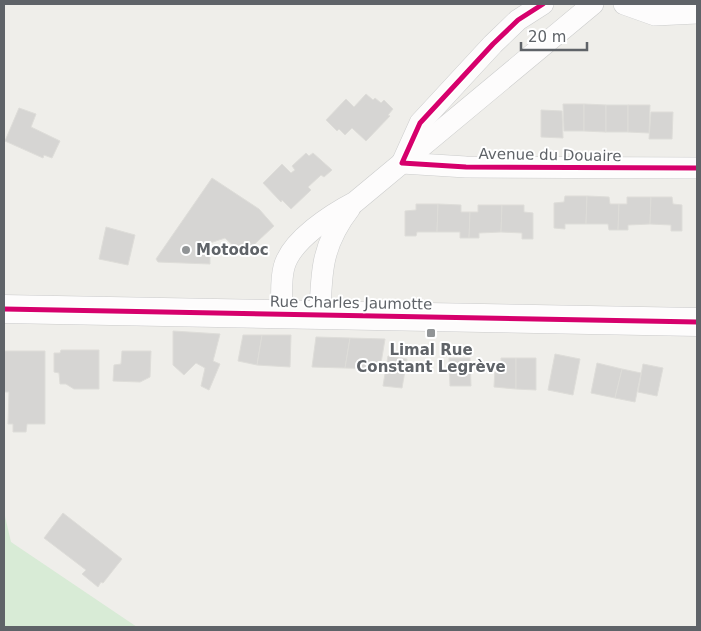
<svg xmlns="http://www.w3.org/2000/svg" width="701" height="631" font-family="'DejaVu Sans',sans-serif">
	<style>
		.green { fill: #d8ebd6 }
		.building { fill: #d6d5d3; stroke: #deddd9 }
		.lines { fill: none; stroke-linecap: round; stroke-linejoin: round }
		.street-casing { stroke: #cbcccc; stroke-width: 22 }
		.secondary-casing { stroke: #cacacb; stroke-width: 29 }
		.street { stroke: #fdfcfc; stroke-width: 21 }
		.secondary { stroke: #fdfcfc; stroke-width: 28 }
		.cycleway-casing { stroke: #fff; stroke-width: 8 }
		.cycleway { stroke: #d6006c; stroke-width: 5 }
		.poi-dot { fill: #919496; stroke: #fff; stroke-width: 2 }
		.labels { text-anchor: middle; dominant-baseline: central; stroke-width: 4; stroke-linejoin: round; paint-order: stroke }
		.street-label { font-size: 15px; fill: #5f6368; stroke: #fff }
		.poi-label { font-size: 15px; font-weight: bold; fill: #5f6368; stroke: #fff; text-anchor: start }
	</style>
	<rect width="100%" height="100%" fill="#efeeea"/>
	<path class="green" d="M4,512L11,542L137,627H4Z"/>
	<g class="building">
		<path d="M366,94L373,100L375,98L381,103L384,100L393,109L388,115L390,116L366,141L352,128L345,135L339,129L337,131L326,120L346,99L354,107Z"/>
		<path d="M563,104H584V131H564Z"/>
		<path d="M584,104L606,105V132L584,131Z"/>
		<rect x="606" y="105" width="22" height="27"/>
		<path d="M628,105H650L649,133L628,132Z"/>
		<path d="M19,108L36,114L31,127L60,141L52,158L44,155L43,158L5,141Z"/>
		<path d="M541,110L562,111L563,138L541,137Z"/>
		<path d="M651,112H673L672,139H649Z"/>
		<path d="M306,153L309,156L313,153L332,170L324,177L321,175L308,187L311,190L291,209L282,200L281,202L263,183L282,164L291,173L295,170L292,166Z"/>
		<path d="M212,178L259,209L274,226L243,255L225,238L210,243V264L158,262L156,259Z"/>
		<path d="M565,196H587L586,224H565V229L554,228V203L564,202Z"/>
		<path d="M587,196L609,197L610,204H619L618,230H609L608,224H586Z"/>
		<path d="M627,197H651L650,224L628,225V230H618L619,204H627Z"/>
		<path d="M651,197H672L673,204L682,205V231H671V225L650,224Z"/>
		<path d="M416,204H438L437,232H417L416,236H405V211L416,210Z"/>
		<path d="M438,204L461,205V212H470L469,238H460V232H437Z"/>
		<path d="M478,205H502L501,232L479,233V238H469L470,212H478Z"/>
		<path d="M502,205H524V212L533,213V239H522V233L501,232Z"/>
		<path d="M106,227L135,235L128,265L99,259Z"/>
		<path d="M173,331L220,334L213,361L220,364L209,390L201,386L205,368L196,363L184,375L173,365Z"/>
		<path d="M243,335H262L257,365L238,361Z"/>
		<path d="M262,335H291L290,367L257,365Z"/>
		<path d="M316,337L350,338L345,368L312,367Z"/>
		<path d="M350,338L385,339L380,369L345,368Z"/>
		<path d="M61,350H99V389H74L66,384H60L59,373L54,372V353H60Z"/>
		<path d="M4,351H45V424H27L26,432H13V424H8L9,392H4Z"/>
		<path d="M122,351H151L150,377L140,382L113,381L114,365L121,364Z"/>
		<path d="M555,354L580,359L573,395L548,390Z"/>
		<path d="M388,356L407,359L402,388L383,386Z"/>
		<path d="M449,358H470L471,386H450Z"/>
		<path d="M501,358H516V389L494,387L495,369L501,368Z"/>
		<path d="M516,358H536V390L516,389Z"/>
		<path d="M597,363L622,369L615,398L591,393Z"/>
		<path d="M643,364L663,368L657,396L638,392Z"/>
		<path d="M622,369L641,373L635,402L615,398Z"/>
		<path d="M63,513L122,559L103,583L101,582L98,587L82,574L86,570L44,538Z"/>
	</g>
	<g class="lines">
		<g class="street-casing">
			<g id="street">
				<path d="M543,4L518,20L493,44L420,123L402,163L466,167L697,168"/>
				<path d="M624,4L655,15L697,13"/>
				<path d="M282,314C282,299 280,282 284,267C291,240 332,214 355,202L593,4"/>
				<path d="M320,315C321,271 322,244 350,208"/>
			</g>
		</g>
		<g class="secondary-casing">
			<path id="secondary" d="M4,309L697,322"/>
		</g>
		<use href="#street" class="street"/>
		<use href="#secondary" class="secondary"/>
		<g class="cycleway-casing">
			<g id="cycleway">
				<path d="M543,4L518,20L493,44L420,123L402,163L466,167L697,168"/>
				<path d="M4,309L697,322"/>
			</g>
		</g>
		<use href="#cycleway" class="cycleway"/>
	</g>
	<g class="poi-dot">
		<circle cx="186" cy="250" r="5"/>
		<rect x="426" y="328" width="10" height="10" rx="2.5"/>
	</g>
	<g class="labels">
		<g class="street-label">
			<text transform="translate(550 155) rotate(1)">Avenue du Douaire</text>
			<text transform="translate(351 303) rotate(1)">Rue Charles Jaumotte</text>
		</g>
		<g class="poi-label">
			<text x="196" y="250">Motodoc</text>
			<text x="431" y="350" text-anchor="middle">Limal Rue<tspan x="431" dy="17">Constant Legrève</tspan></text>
		</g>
	</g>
	<rect width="701" height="631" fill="none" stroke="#5f6368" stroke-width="10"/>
	<path d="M521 42v8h66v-8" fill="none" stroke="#5f6368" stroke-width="2.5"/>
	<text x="528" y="42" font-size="15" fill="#5f6368" stroke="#ffffff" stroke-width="4" paint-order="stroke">20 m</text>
</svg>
